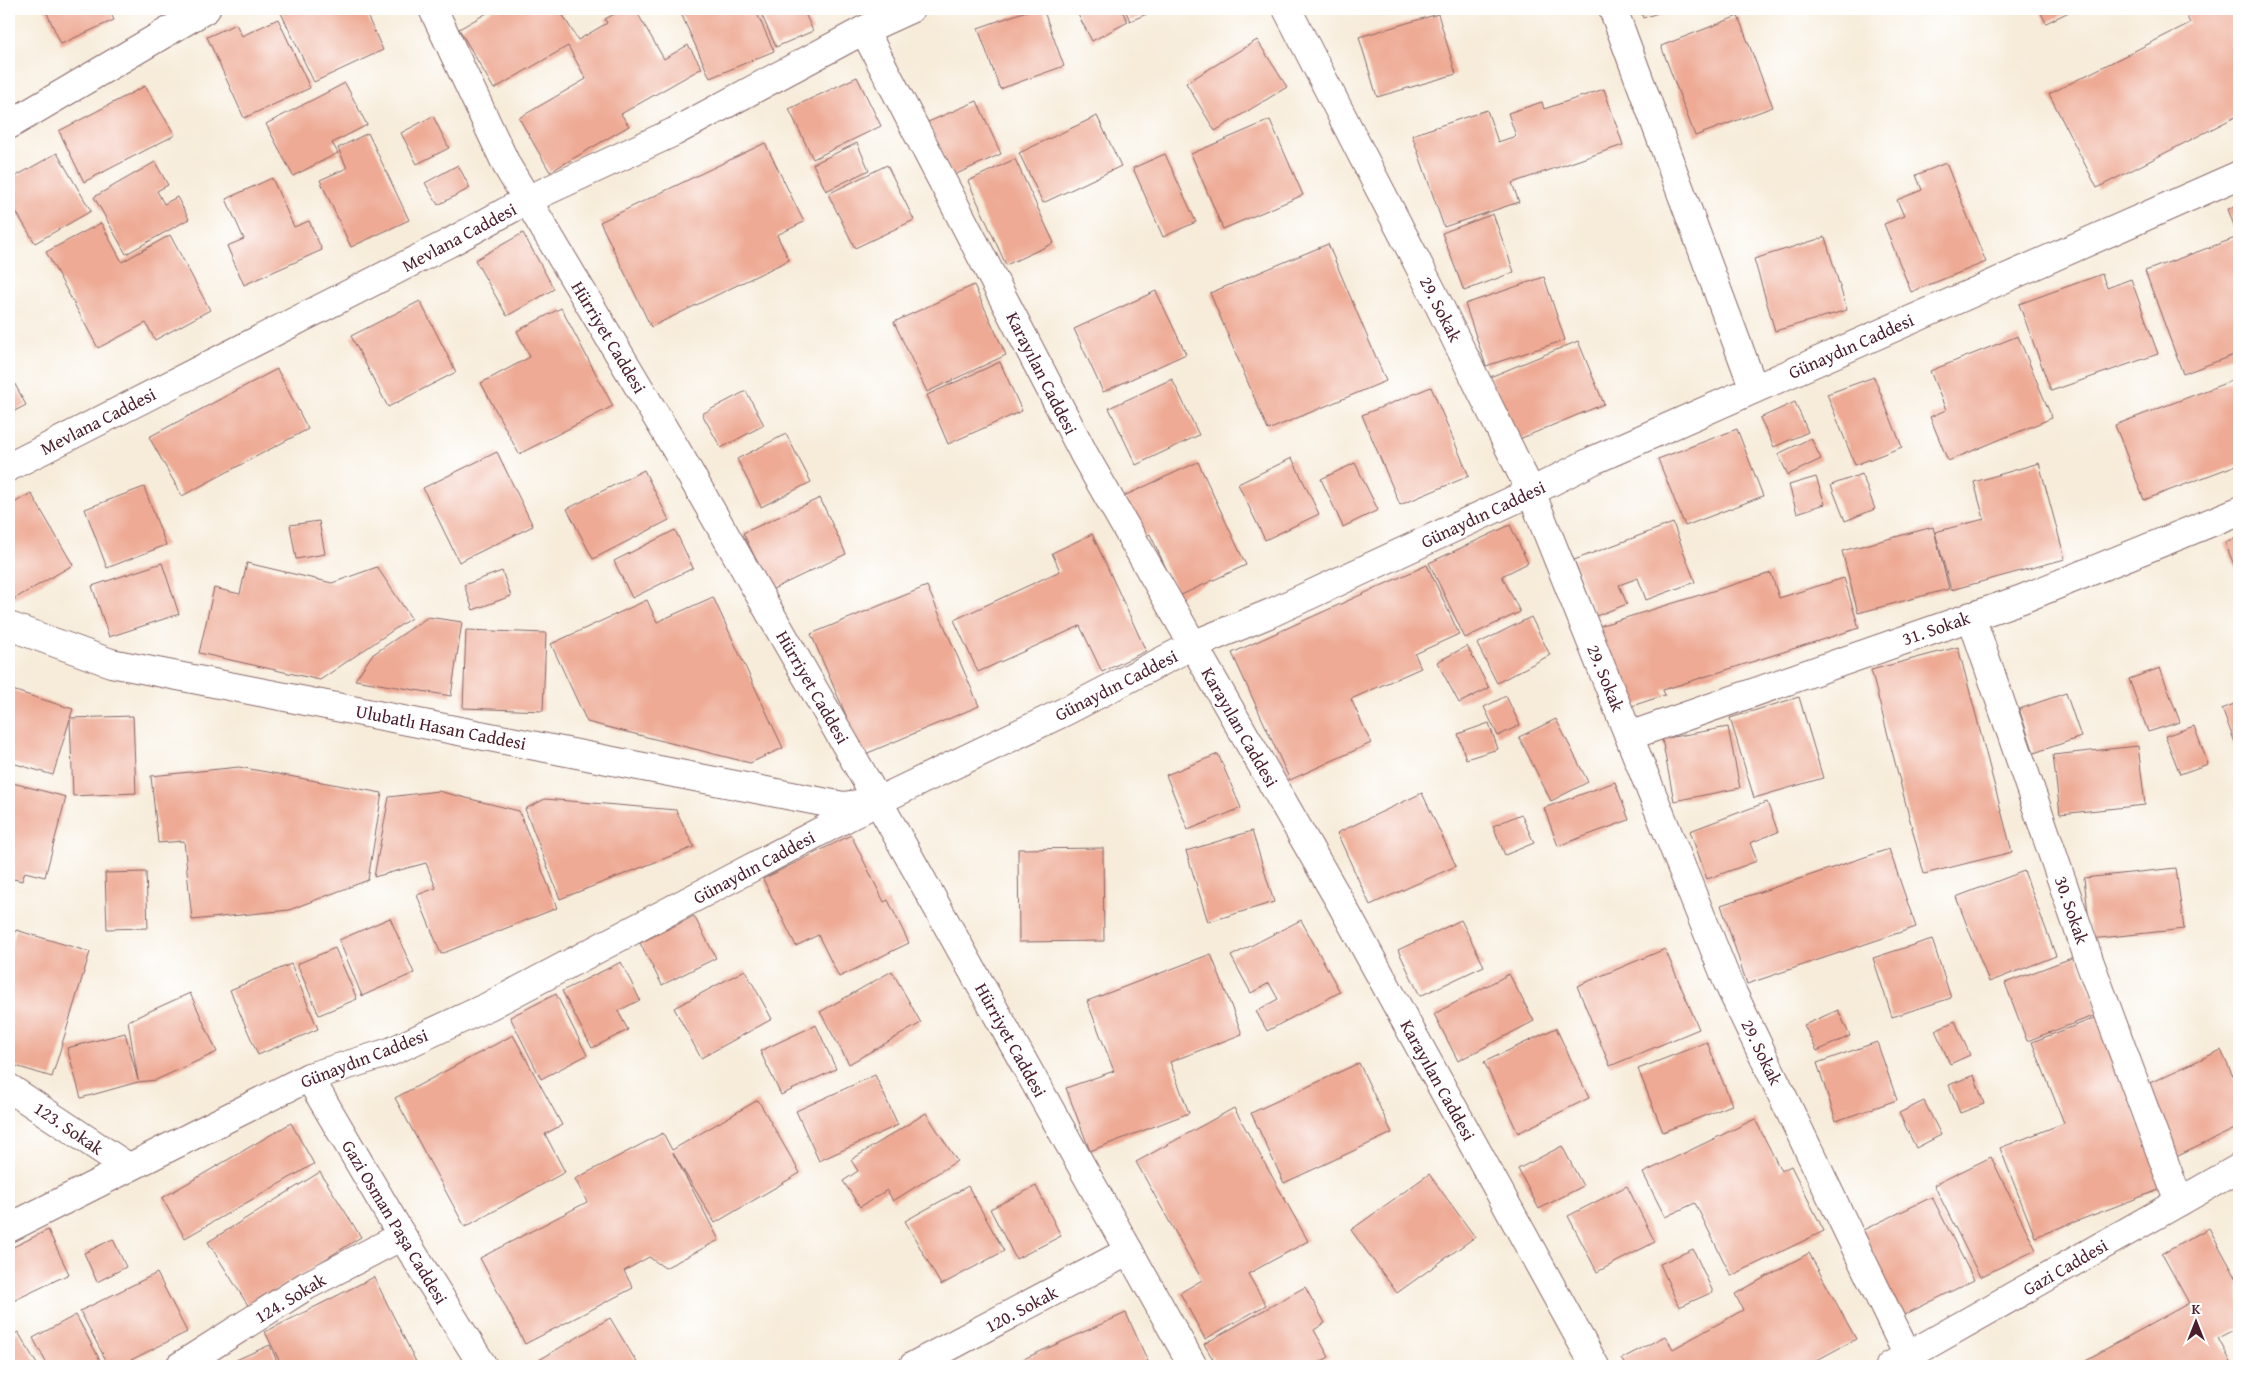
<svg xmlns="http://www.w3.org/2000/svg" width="2248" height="1375" font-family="'Gentium Book Plus',serif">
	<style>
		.building { fill: #eeaa94 }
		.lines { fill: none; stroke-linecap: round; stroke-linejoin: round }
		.street-casing { stroke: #876768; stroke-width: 30 }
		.secondary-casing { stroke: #876768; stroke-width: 30 }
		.street { stroke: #fff; stroke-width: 28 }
		.secondary { stroke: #fff; stroke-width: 28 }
		.labels { text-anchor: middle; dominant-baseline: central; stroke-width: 4.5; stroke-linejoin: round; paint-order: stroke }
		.street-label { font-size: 18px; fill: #4a1f2b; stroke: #fff }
	</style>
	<rect width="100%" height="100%" fill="#fff"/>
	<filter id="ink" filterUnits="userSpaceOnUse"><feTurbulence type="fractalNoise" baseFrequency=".02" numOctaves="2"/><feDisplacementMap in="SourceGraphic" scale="10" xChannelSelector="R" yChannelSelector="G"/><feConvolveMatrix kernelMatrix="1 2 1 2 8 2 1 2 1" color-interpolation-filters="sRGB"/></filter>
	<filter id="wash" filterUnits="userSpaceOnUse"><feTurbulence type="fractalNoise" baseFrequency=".0096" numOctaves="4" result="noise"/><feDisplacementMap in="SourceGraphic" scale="20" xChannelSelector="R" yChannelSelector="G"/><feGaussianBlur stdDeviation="1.12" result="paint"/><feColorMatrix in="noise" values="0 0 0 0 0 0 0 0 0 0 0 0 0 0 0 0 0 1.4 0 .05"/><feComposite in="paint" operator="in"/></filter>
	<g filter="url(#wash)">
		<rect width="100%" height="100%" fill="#f7ecda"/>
		<g id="blocks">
			<g class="building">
				<path d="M45,9H109L114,20L61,44Z"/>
				<path d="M289,9H364L383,50L314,82L281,13Z"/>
				<path d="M494,9H559L578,40L607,23L605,19L624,9H635L664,59L688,45L702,68L621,114L629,126L550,172L519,118L586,79L568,46L494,89L459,29Z"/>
				<path d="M679,9H755L774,51L710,78Z"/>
				<path d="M759,9H803L813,31L776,47Z"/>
				<path d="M1032,9H1043L1064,66L1000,89L978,28Z"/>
				<path d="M1075,9H1121L1128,22L1092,41Z"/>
				<path d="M1125,9H1159L1130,21Z"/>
				<path d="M1640,9H1670L1643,18Z"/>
				<path d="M2039,9H2075L2046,23Z"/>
				<path d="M2183,9H2239V115L2097,188L2049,94L2190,23Z"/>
				<path d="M1438,14L1456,74L1377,97L1359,37Z"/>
				<path d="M1738,16L1773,107L1695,136L1661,46Z"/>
				<path d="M278,19L310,88L244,118L207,37L236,24L242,36Z"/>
				<path d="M1257,40L1287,87L1215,131L1186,83Z"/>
				<path d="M857,77L881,126L813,159L789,109Z"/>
				<path d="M345,83L367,125L332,143L338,153L293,176L266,124Z"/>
				<path d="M145,86L175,135L84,182L59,131Z"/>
				<path d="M1604,89L1623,145L1512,183L1519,202L1444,227L1412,135L1487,110L1498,142L1516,136L1508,113L1542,102L1544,109Z"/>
				<path d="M977,101L1001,154L952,176L928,122Z"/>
				<path d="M433,116L449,148L417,164L401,133Z"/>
				<path d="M1097,116L1121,166L1043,203L1019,153Z"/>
				<path d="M1270,120L1303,195L1223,229L1191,154Z"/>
				<path d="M368,133L409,220L351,247L320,180L347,168L338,148Z"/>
				<path d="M765,143L804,222L777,235L789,260L651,327L600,222Z"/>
				<path d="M857,143L869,170L826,191L813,164Z"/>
				<path d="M57,153L91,211L35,243L9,200V180Z"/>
				<path d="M1165,154L1196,222L1163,237L1133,168Z"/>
				<path d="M1015,159L1054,243L1006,265L968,181Z"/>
				<path d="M155,162L168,185L157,191L164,204L177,197L189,219L126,254L94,197Z"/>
				<path d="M1946,163L1986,262L1911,292L1884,224L1904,216L1897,200L1922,190L1916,175Z"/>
				<path d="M458,165L470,188L438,205L425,183Z"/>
				<path d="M887,165L914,220L855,248L828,194Z"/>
				<path d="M272,178L294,227L309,221L322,250L244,285L227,246L244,239L226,199Z"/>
				<path d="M2239,205V353L2183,374L2145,271L2238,237L2228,209Z"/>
				<path d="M1493,214L1514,272L1464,291L1442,233Z"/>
				<path d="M101,223L122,262L170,235L210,310L155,340L146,323L98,348L46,252Z"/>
				<path d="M523,233L554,289L507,316L475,260Z"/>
				<path d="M1825,237L1847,310L1775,331L1754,259Z"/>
				<path d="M1328,244L1386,381L1268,430L1210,293Z"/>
				<path d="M2102,274L2107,288L2131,279L2158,354L2051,391L2019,304Z"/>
				<path d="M1544,277L1565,340L1486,366L1465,304Z"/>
				<path d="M974,285L1006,355L927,392L894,322Z"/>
				<path d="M1156,291L1186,354L1103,392L1074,329Z"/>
				<path d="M420,301L456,372L388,407L351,336Z"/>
				<path d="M561,308L613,406L519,454L481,383L530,357L517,331Z"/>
				<path d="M2018,336L2052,418L1948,461L1930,417L1946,410L1930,371Z"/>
				<path d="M1578,341L1604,404L1517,440L1490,377Z"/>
				<path d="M1000,362L1022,411L948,444L927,395Z"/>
				<path d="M277,369L308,429L182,496L149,437Z"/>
				<path d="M9,373L26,405L9,414Z"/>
				<path d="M1874,377L1902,447L1855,465L1827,394Z"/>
				<path d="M2239,378V464L2144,500L2115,425Z"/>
				<path d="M1172,379L1199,435L1136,465L1109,408Z"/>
				<path d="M1431,387L1469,476L1400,505L1362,415Z"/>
				<path d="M746,391L764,425L721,448L702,414Z"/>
				<path d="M1795,402L1808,432L1774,447L1760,418Z"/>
				<path d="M1737,429L1763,496L1685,526L1658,459Z"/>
				<path d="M786,434L811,482L761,507L737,459Z"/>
				<path d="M1811,438L1821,459L1788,475L1778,454Z"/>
				<path d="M497,452L533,526L459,562L423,488Z"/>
				<path d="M1292,458L1319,514L1265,540L1238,484Z"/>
				<path d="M1198,462L1246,565L1179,596L1150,534L1143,537L1124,496Z"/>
				<path d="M1355,463L1378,510L1343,527L1321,479Z"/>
				<path d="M2039,463L2065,559L1951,590L1935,532L1984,519L1974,482Z"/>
				<path d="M644,470L669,520L593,559L567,509Z"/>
				<path d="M1862,474L1875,509L1845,521L1831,485Z"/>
				<path d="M1816,477L1825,504L1797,513L1789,485Z"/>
				<path d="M144,487L166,545L107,568L85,509Z"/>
				<path d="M31,493L73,565L14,599L9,590V506Z"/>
				<path d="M820,498L846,554L771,590L743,533Z"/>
				<path d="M319,521L325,554L296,559L290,525Z"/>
				<path d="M1673,523L1695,582L1646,600L1638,578L1619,585L1627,604L1596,616L1574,560Z"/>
				<path d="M1510,525L1528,563L1502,576L1520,612L1465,638L1429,563Z"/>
				<path d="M1933,527L1949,589L1858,613L1842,551Z"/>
				<path d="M675,530L693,568L632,598L614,561Z"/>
				<path d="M1092,534L1146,651L1102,672L1080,626L978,672L954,620L1060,571L1052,553Z"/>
				<path d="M2239,537V577L2225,543Z"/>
				<path d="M162,563L179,614L109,637L92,586Z"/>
				<path d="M247,563L332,583L377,567L411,618L320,680L199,653L214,588L240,594Z"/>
				<path d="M1427,565L1459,634L1415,654L1421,668L1351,699L1371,743L1290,780L1232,653Z"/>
				<path d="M502,571L511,596L473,610L464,585Z"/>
				<path d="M1771,573L1779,598L1844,578L1859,628L1663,690L1665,695L1626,708L1599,626Z"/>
				<path d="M927,586L979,706L863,755L811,634Z"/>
				<path d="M713,597L783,748L750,763L587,722L551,644L647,600L657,622Z"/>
				<path d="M428,617L462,622L451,696L355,680L372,655Z"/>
				<path d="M1531,617L1550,655L1497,683L1477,644Z"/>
				<path d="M466,630L546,633L543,711L463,708Z"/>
				<path d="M1467,646L1489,688L1459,703L1437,662Z"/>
				<path d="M1958,647L2012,852L1924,874L1871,670Z"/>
				<path d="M2160,668L2180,722L2148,732L2129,679Z"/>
				<path d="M9,689L73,709L70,718L133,716L136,793L73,796L70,719L53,775L9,762Z"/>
				<path d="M2066,693L2081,737L2034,753L2019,709Z"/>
				<path d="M1506,696L1520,725L1498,736L1484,707Z"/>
				<path d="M1799,697L1823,778L1754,798L1730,718Z"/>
				<path d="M2239,702V753L2222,709Z"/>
				<path d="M1556,719L1588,782L1551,801L1519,737Z"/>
				<path d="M1489,723L1498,749L1466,759L1458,734Z"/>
				<path d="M2194,726L2208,764L2180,774L2165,736Z"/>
				<path d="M1728,727L1740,788L1674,801L1662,739Z"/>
				<path d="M2138,746L2145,805L2060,814L2053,755Z"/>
				<path d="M1218,754L1241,808L1188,830L1166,775Z"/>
				<path d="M239,767L382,793L368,880L289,910L192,920L184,841L158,843L151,776Z"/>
				<path d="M9,782L66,797L45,877L25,872L22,881L9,878Z"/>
				<path d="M1615,782L1629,820L1558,846L1544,808Z"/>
				<path d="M438,791L519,811L557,908L441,954L417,895L436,888L426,863L374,877L389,797Z"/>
				<path d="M1422,793L1456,866L1370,905L1337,833Z"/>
				<path d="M545,799L676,810L694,847L560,899L525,809Z"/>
				<path d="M1767,802L1778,832L1750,843L1757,861L1707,879L1690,831Z"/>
				<path d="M1521,814L1534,843L1505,855L1493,826Z"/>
				<path d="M1252,831L1274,902L1208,922L1186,851Z"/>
				<path d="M851,835L884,902L888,900L909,943L839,977L818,935L796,946L763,879Z"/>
				<path d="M1103,848L1104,941L1019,942L1018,849Z"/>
				<path d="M1889,849L1916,927L1747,984L1721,905Z"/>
				<path d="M2176,868L2184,929L2091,939L2084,878Z"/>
				<path d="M2024,871L2056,956L1989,982L1956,897Z"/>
				<path d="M146,872L148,928L107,929L105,873Z"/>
				<path d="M694,916L716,958L662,985L640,943Z"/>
				<path d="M390,918L414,973L362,996L339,940Z"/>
				<path d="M1301,920L1340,992L1267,1031L1256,1011L1278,999L1269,983L1251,993L1231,956Z"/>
				<path d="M1461,920L1484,966L1420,996L1398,950Z"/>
				<path d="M16,930L90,952L52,1077L9,1064V955Z"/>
				<path d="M1932,939L1951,998L1892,1017L1873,958Z"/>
				<path d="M335,948L357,999L319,1015L297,964Z"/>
				<path d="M1665,949L1699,1029L1610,1066L1577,986Z"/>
				<path d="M1211,954L1242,1034L1170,1062L1189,1113L1090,1151L1066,1088L1114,1071L1087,1001Z"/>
				<path d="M2077,956L2099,1014L2027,1041L2005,983Z"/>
				<path d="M621,962L640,1000L618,1011L628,1030L592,1048L562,991Z"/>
				<path d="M291,964L318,1029L258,1055L230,990Z"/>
				<path d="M745,970L772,1019L701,1058L674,1008Z"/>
				<path d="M892,971L921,1023L849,1064L820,1012Z"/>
				<path d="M1509,974L1534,1021L1458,1061L1434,1014Z"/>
				<path d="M190,993L217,1052L156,1080L138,1082L81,1098L67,1048L125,1033L138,1080L128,1021Z"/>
				<path d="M556,994L587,1055L541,1079L510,1017Z"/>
				<path d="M1838,1010L1850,1036L1817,1051L1804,1025Z"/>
				<path d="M2098,1017L2164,1188L2035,1237L2000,1148L2064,1123L2032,1042Z"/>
				<path d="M1955,1021L1970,1055L1950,1064L1935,1030Z"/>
				<path d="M816,1025L836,1069L781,1095L760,1051Z"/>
				<path d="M1556,1028L1589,1098L1518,1133L1484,1062Z"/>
				<path d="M513,1035L562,1125L545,1134L565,1172L465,1227L395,1098Z"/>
				<path d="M1707,1042L1732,1105L1663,1132L1638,1069Z"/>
				<path d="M1877,1042L1897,1100L1836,1121L1817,1063Z"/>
				<path d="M2221,1050L2239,1090V1127L2176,1157L2143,1086Z"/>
				<path d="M1359,1063L1392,1133L1284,1183L1251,1113Z"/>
				<path d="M875,1075L898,1125L819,1161L796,1111Z"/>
				<path d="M1974,1075L1984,1104L1960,1113L1949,1085Z"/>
				<path d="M758,1100L800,1173L715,1223L673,1153L719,1240L665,1268L649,1257L624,1271L633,1288L525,1344L480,1258L587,1202L575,1179L663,1133L672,1150Z"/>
				<path d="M1924,1101L1941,1135L1916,1148L1899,1113Z"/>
				<path d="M1234,1108L1308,1241L1248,1274L1266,1305L1205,1339L1180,1293L1202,1280L1136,1162Z"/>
				<path d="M926,1113L957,1161L893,1201L887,1190L860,1207L843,1181L858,1171L851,1160Z"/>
				<path d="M1755,1119L1781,1171L1791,1166L1824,1231L1731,1276L1695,1203L1665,1217L1643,1173Z"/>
				<path d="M291,1123L314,1164L185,1238L162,1198Z"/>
				<path d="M1562,1146L1583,1186L1539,1209L1518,1169Z"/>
				<path d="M1991,1157L2036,1250L1980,1277L1934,1185Z"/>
				<path d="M320,1172L361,1237L249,1307L208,1242Z"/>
				<path d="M1429,1174L1475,1237L1397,1293L1351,1230Z"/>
				<path d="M968,1186L1004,1251L941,1285L905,1221Z"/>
				<path d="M1036,1186L1061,1236L1016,1259L990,1209Z"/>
				<path d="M1627,1186L1655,1242L1597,1272L1568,1216Z"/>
				<path d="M1932,1197L1974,1280L1900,1317L1859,1232Z"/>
				<path d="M2209,1228L2239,1283V1327L2218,1338L2233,1366H2075L2189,1303L2162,1254Z"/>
				<path d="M48,1230L69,1274L9,1303V1249Z"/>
				<path d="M113,1239L126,1267L97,1282L84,1253Z"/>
				<path d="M1693,1249L1713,1292L1679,1307L1660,1264Z"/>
				<path d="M1809,1253L1856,1339L1806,1366H1626L1621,1359L1665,1336L1673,1349L1743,1310L1735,1294Z"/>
				<path d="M157,1273L187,1332L119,1366H109L80,1311Z"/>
				<path d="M374,1277L418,1366H282L265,1332Z"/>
				<path d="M1305,1287L1325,1323L1314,1330L1329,1357L1313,1366H1217L1204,1344Z"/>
				<path d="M1126,1313L1150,1366H1021L1019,1361Z"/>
				<path d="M76,1315L103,1366H48L33,1338Z"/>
				<path d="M610,1318L639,1366H529Z"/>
				<path d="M18,1332L38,1366H9V1338Z"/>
				<path d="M270,1345L279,1366H230L229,1363Z"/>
			</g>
		</g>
	</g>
	<g filter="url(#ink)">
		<use href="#blocks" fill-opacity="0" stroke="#876768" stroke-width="1"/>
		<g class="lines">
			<g class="street-casing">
				<g id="street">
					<path d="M433,9L507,166L677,451L878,801"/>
					<path d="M1287,9L1433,293L1531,492L1728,983L1908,1356"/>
					<path d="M1613,9L1754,389"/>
					<path d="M9,467L449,243L527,200L674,132L864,30L910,9"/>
					<path d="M1971,616L2090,963L2179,1202"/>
					<path d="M1629,736L2022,599L2239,511"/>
					<path d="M9,1088L128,1167"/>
					<path d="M180,1366L306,1286L402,1236"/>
					<path d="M913,1366L1129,1251"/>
				</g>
			</g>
			<g class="secondary-casing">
				<g id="secondary">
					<path d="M864,30L1085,456L1339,900L1595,1366"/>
					<path d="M9,125L206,9"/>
					<path d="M9,626L111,663L843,806L878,801L1193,1366"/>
					<path d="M309,1077L402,1236L483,1366"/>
					<path d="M9,1228L309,1077L390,1052L489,1006L878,801L1066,711L1193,645L1271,613L1531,492L1594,460L2239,175"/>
					<path d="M1890,1366L2239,1168"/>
				</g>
			</g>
			<use href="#street" class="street"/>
			<use href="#secondary" class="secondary"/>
		</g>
	</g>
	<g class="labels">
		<g class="street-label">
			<text transform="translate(459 237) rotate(-28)">Mevlana Caddesi</text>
			<text transform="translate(1441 309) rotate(63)">29. Sokak</text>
			<text transform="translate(609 337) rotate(59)">Hürriyet Caddesi</text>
			<text transform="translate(1851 346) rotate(-24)">Günaydın Caddesi</text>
			<text transform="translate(1042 373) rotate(63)">Karayılan Caddesi</text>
			<text transform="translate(98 421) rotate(-27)">Mevlana Caddesi</text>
			<text transform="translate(1483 514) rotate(-25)">Günaydın Caddesi</text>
			<text transform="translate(1936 628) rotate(-19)">31. Sokak</text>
			<text transform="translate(1606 678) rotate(68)">29. Sokak</text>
			<text transform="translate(1116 685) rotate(-27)">Günaydın Caddesi</text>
			<text transform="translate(813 687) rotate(60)">Hürriyet Caddesi</text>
			<text transform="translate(441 727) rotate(11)">Ulubatlı Hasan Caddesi</text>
			<text transform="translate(1240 727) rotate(60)">Karayılan Caddesi</text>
			<text transform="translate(754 867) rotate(-28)">Günaydın Caddesi</text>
			<text transform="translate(2072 910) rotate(71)">30. Sokak</text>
			<text transform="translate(1011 1040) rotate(61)">Hürriyet Caddesi</text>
			<text transform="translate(1762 1052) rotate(64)">29. Sokak</text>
			<text transform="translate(364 1058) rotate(-21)">Günaydın Caddesi</text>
			<text transform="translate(1438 1080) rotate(61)">Karayılan Caddesi</text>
			<text transform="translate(69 1128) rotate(34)">123. Sokak</text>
			<text transform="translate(395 1222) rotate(59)">Gazi Osman Paşa Caddesi</text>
			<text transform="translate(2065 1267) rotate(-30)">Gazi Caddesi</text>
			<text transform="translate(290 1298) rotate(-31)">124. Sokak</text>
			<text transform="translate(1021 1309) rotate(-28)">120. Sokak</text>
		</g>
	</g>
	<rect width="2248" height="1375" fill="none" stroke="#fff" stroke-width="30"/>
	<g transform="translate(2196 1322)" stroke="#ffffff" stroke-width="4" paint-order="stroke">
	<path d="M0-4L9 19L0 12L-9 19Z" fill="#4a1f2b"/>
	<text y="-8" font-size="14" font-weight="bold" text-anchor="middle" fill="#4a1f2b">K</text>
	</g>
</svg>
